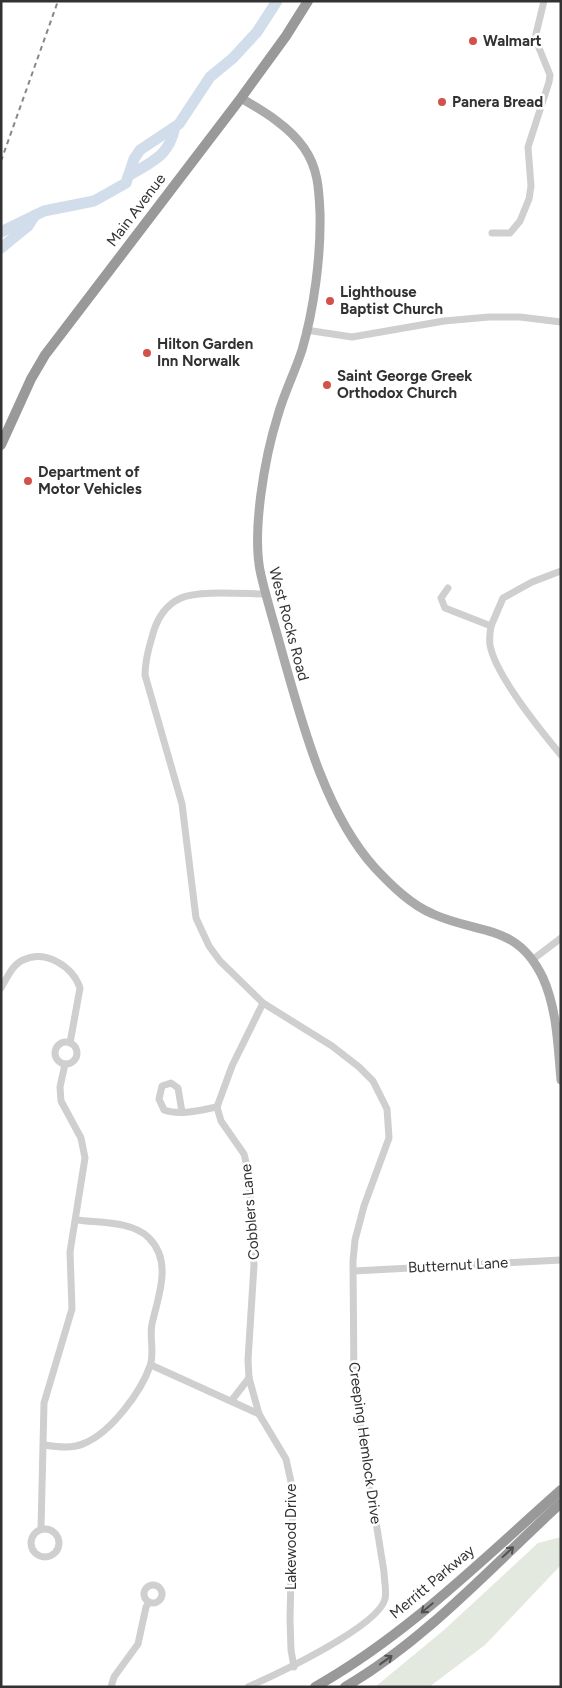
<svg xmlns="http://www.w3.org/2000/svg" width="562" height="1688" font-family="Figtree,sans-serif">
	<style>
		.green { fill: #e3e9df }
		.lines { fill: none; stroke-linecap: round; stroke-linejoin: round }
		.river { stroke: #d1ddea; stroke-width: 11 }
		.minor { stroke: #cfcfcf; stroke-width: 7 }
		.major { stroke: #aaa; stroke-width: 9 }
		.highway { stroke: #999; stroke-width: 10 }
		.rail { stroke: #878787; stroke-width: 2; stroke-dasharray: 5 4; stroke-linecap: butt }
		.oneway { stroke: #515151 }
		.poi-dot { fill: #d2514a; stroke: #fff; stroke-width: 2 }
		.labels { text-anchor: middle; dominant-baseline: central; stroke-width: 5; stroke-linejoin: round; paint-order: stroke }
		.poi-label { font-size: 15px; font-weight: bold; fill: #323232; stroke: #fff; text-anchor: start }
		.street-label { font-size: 15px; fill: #323232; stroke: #fff }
	</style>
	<rect width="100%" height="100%" fill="#fff"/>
	<path class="green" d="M561,1537V1565L485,1645L429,1687H375L444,1630L538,1543Z"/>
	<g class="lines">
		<g class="river">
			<path d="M128,176C153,161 169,156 175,127"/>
			<path d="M1,232L44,211L94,201L126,183L134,159L140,150L179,124L210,77L233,58L257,32L277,1"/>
			<path d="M1,248L28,226L35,215"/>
		</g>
		<g class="minor">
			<path d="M492,233H510L520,221L529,199L531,186L528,147L549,82L550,75L535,38L544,1"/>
			<path d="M306,330L352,337L444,321L489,317H520L561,322"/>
			<path d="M448,588L441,598L445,608L491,626C490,632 489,638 490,645C495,674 541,731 561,755"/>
			<path d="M491,626L503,598L532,582L561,571"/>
			<path d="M532,960L561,938"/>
			<path d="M1,988C7,978 12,965 23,960C46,949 73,967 80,988L70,1043"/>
			<circle cx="66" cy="1053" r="11"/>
			<path d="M182,1112L178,1088L171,1083L162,1086L159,1099L164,1110C180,1116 201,1110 217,1107"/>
			<path d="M354,1271L561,1260"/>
			<path d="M151,1365L259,1414L286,1459L293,1491L290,1619L291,1650L294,1667"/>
			<path d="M232,1400L249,1378"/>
			<path d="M259,1414L249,1378L248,1360L254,1265L249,1174L244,1154L221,1121L217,1107L232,1066L263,1003"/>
			<path d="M44,1445C58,1447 73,1449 85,1443C111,1432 141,1392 150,1366C155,1353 149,1337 152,1324C158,1296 173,1262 149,1238C133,1221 99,1223 77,1220"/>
			<circle cx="45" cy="1543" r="14"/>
			<path d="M41,1529L44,1403L72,1309L70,1252L85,1158L81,1138L61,1101L60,1087L65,1064"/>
			<circle cx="153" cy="1594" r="9"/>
			<path d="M111,1687L114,1677L138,1644L146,1607L149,1602"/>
			<path d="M248,1687C275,1675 378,1627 385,1599C387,1591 384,1580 384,1572L354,1385L353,1261L355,1240L364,1206L389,1138L387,1109L373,1081L359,1067L332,1046L263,1003L220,961L209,946L196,918L182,804L145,675C145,662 148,650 152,637C156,621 165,605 181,598C197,590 246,594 266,594"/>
		</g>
		<path class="major" d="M241,98C263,111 289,126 304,148C318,168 319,189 320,213C321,256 314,309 302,350C295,372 284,393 278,415C265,456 251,533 261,575C267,601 275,626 282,652C302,723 325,813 375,868C391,885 411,905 433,914C480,935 517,923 543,978C557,1009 558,1047 561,1080"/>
		<g class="highway">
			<path d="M1,445L31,379L45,355L241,98L286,36L308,1"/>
			<path d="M315,1687C406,1636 483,1559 561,1490"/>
			<path d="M345,1687C427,1639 492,1566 561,1503"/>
		</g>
		<path class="rail" d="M1,161L58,1"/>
	</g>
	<defs><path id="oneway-shaft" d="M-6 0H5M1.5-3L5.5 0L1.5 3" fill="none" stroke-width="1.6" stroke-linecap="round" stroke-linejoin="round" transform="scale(1.25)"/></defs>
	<g class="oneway">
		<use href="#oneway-shaft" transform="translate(508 1552) rotate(-43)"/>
		<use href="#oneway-shaft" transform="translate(427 1608) rotate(140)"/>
		<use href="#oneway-shaft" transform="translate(386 1660) rotate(-36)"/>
	</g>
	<g class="poi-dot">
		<circle cx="473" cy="41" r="5"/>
		<circle cx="442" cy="102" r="5"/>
		<circle cx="330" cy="301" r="5"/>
		<circle cx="147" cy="353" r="5"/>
		<circle cx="327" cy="385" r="5"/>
		<circle cx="28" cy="481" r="5"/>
	</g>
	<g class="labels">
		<g class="poi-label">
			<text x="483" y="41">Walmart</text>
			<text x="452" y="102">Panera Bread</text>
			<text x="340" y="292">Lighthouse<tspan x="340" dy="17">Baptist Church</tspan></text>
			<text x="157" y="344">Hilton Garden<tspan x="157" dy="17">Inn Norwalk</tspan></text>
			<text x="337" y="376">Saint George Greek<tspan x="337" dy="17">Orthodox Church</tspan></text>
			<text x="38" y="472">Department of<tspan x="38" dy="17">Motor Vehicles</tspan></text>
		</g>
		<g class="street-label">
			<text transform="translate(136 210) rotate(-53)">Main Avenue</text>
			<text transform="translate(289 624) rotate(75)">West Rocks Road</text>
			<text transform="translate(250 1212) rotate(-95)">Cobblers Lane</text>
			<text transform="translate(458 1265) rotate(-3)">Butternut Lane</text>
			<text transform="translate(365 1443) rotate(82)">Creeping Hemlock Drive</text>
			<text transform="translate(291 1537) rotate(-90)">Lakewood Drive</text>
			<text transform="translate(432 1582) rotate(-40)">Merritt Parkway</text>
		</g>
	</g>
	<rect width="562" height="1688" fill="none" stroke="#323232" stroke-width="5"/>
</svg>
